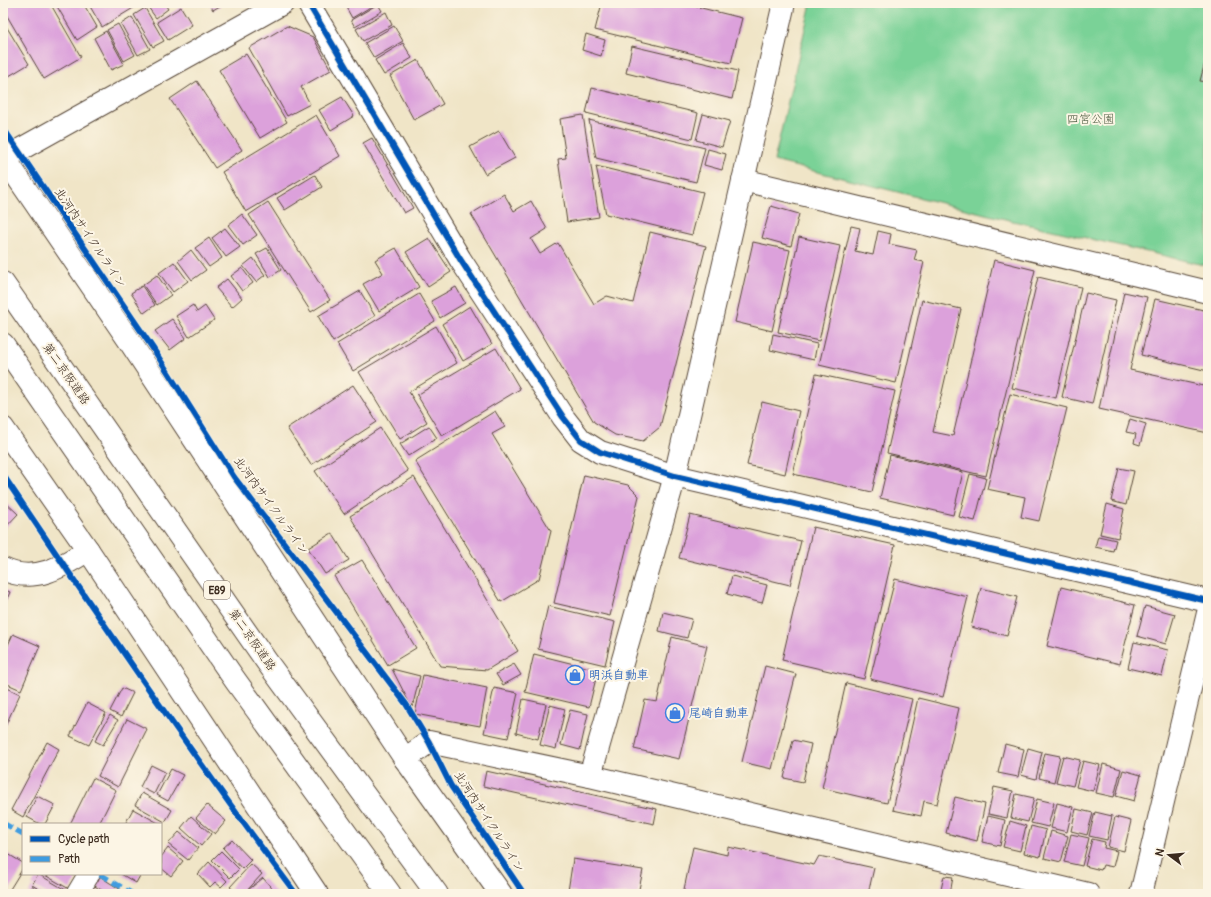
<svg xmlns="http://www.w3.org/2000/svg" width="1211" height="897" font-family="Pangolin,'Klee One',sans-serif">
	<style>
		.green { fill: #7ad297; stroke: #5a7e5a }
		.building { fill: #dca1db }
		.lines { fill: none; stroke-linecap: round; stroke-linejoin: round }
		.minor-casing { stroke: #564637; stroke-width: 23 }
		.tertiary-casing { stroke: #564637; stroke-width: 24 }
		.motorway-casing { stroke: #564637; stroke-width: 24 }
		.minor { stroke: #fff; stroke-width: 21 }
		.tertiary { stroke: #fff; stroke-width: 22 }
		.motorway { stroke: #fff; stroke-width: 22 }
		.quiet { stroke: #3f9ce0; stroke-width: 5; stroke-dasharray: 10 5; stroke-linecap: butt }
		.cycleway-casing { stroke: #fcf5e5; stroke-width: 8 }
		.cycleway { stroke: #0057b8; stroke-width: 6 }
		.labels { text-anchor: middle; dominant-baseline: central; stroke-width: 4; stroke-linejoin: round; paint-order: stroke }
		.shield { fill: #fcf5e5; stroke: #75675a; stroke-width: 1 }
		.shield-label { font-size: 11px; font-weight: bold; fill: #3b2a1e }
		.park-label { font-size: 12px; fill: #4e5c42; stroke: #fcf5e5 }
		.street-label { font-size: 12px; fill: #3b2a1e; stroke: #fcf5e5 }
		.shop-label { font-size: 12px; font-weight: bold; fill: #366cbe; stroke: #fcf5e5; text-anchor: start }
	</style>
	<rect width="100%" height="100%" fill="#fcf5e5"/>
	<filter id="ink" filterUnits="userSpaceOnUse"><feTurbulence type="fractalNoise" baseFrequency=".025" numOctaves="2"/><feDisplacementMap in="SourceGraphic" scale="8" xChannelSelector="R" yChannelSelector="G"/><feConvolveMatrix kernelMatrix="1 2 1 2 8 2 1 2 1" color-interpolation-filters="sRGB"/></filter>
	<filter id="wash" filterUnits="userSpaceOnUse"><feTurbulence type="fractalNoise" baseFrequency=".012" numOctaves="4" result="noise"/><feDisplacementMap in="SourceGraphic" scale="16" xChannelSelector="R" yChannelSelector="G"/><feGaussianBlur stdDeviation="0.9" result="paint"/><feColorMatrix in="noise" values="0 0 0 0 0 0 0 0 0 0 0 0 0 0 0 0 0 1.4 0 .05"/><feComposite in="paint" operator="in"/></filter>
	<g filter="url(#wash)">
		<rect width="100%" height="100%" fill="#f0e5c7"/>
		<path class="green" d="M811,3H1208V266L1013,221L774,161Z"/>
		<g id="blocks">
			<g class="building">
				<path d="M3,3H50L81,57L44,79L3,9Z"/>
				<path d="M55,3H83L97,27L77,40Z"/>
				<path d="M88,3H133L135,7L102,27Z"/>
				<path d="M145,3H164L168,9L156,18Z"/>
				<path d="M209,3H225L213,10Z"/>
				<path d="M348,3H377L352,18L347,9Z"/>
				<path d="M602,3H681L742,18L731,63L595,30Z"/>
				<path d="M378,4L382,11L355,27L351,20Z"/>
				<path d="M181,7L192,25L168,40L157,22Z"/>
				<path d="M145,8L164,41L153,47L134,15Z"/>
				<path d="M386,12L392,25L363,41L356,29Z"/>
				<path d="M132,17L150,49L138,55L121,24Z"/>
				<path d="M3,21L29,64L4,79H3Z"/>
				<path d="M118,24L135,55L124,61L107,30Z"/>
				<path d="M287,26L313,37L331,70L301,87L310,104L287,116L249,48Z"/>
				<path d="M394,26L403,41L374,58L365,43Z"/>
				<path d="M106,31L124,64L111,70L94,38Z"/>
				<path d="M586,34L605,40L601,56L582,50Z"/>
				<path d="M403,43L412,58L384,75L375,60Z"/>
				<path d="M632,46L738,71L732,99L626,73Z"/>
				<path d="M1208,51V82L1200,81Z"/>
				<path d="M246,54L287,122L260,138L219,70Z"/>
				<path d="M418,60L443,104L414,120L390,76Z"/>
				<path d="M197,81L242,150L215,168L170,99Z"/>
				<path d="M592,88L698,113L692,139L586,113Z"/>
				<path d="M342,97L354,116L331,130L319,110Z"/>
				<path d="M703,114L730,121L722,147L696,140Z"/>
				<path d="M316,115L340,156L246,212L222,172Z"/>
				<path d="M583,115L599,217L567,222L558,159L566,158L560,119Z"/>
				<path d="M589,120L705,148L696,182L596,158Z"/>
				<path d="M499,131L515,158L485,174L470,147Z"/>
				<path d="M372,138L413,208L404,213L363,143Z"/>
				<path d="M708,149L726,154L722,170L704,165Z"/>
				<path d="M596,166L703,192L692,235L606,214Z"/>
				<path d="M315,175L322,187L285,210L277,198Z"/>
				<path d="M504,194L514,211L531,201L547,229L531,239L540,254L558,243L594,304L607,296L633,303L650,232L706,246L660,427L643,441L615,435L594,422L471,214Z"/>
				<path d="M268,202L330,300L311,312L249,215Z"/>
				<path d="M771,206L799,214L791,246L762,238Z"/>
				<path d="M242,214L257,235L243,245L228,225Z"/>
				<path d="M851,226L860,228L855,251L873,255L878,231L891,234L889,244L917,250L914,260L924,262L896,383L819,365Z"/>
				<path d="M225,228L240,247L226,257L212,238Z"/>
				<path d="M799,237L840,246L819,341L778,332Z"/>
				<path d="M209,238L222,258L209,267L195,248Z"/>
				<path d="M429,238L451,272L428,287L406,252Z"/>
				<path d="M753,242L790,250L772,331L735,322Z"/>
				<path d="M267,248L281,270L270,277L256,254Z"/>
				<path d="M396,248L419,287L379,311L363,284L383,273L375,260Z"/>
				<path d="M191,250L206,270L192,280L178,261Z"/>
				<path d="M253,258L265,275L256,282L243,266Z"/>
				<path d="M994,260L1035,270L986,476L887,453L922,300L961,309L933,432L953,436Z"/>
				<path d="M174,262L188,281L173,292L159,273Z"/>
				<path d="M242,268L253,283L242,291L231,276Z"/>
				<path d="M157,275L171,295L157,305L143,285Z"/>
				<path d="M1038,277L1081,287L1056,398L1012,388Z"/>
				<path d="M227,279L242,298L232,307L216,288Z"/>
				<path d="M142,286L155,305L144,313L131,293Z"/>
				<path d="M456,287L465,303L440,318L431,301Z"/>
				<path d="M360,291L375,316L333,342L318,316Z"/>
				<path d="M1124,292L1147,297L1130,370L1208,387V433L1099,409Z"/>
				<path d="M1086,293L1116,300L1092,404L1062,397Z"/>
				<path d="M419,294L435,321L353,371L337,344Z"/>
				<path d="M1155,299L1208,311V371L1141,355Z"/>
				<path d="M193,305L197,312L205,306L214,320L189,337L176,316Z"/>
				<path d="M470,306L492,344L463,361L442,324Z"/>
				<path d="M172,319L186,338L170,350L155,331Z"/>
				<path d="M436,326L457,363L409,392L427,422L400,439L359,372Z"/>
				<path d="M773,334L817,344L814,360L770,350Z"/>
				<path d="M496,348L520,389L442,436L417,395Z"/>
				<path d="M816,374L895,391L872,492L793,474Z"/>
				<path d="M353,385L377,422L311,465L287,428Z"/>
				<path d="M1010,394L1067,408L1039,521L1021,517L1025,497L987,489Z"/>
				<path d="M762,402L799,411L785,474L747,465Z"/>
				<path d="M495,411L505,427L492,434L551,531L539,579L501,602L415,461Z"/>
				<path d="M1130,419L1146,424L1140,445L1134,443L1136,434L1126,432Z"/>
				<path d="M429,426L437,438L408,456L400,444Z"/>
				<path d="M380,428L408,471L344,514L315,471Z"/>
				<path d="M890,455L963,472L953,515L880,498Z"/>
				<path d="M1119,468L1134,471L1126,505L1111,501Z"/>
				<path d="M970,474L986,478L975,521L959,517Z"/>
				<path d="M584,475L628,485L639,496L610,616L554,603Z"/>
				<path d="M414,477L518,651L487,670L440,666L350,516Z"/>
				<path d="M3,500L18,514L3,530Z"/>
				<path d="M1107,504L1124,509L1118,538L1100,534Z"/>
				<path d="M690,515L801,541L790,585L679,558Z"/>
				<path d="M813,527L895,545L864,679L782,660Z"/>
				<path d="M332,533L349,560L325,574L308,548Z"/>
				<path d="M1098,536L1116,540L1113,551L1095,547Z"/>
				<path d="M362,560L416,648L388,665L334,576Z"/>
				<path d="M732,576L767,585L762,603L727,594Z"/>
				<path d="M895,579L968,597L943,697L870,679Z"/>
				<path d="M1061,587L1135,605L1120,664L1047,646Z"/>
				<path d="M981,588L1017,597L1007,636L971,627Z"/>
				<path d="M3,589L10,592L3,609Z"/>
				<path d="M548,606L615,622L605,665L538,649Z"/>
				<path d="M1145,606L1175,614L1166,644L1137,636Z"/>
				<path d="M663,612L692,619L687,638L659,631Z"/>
				<path d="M13,634L40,646L21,690L3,682V656Z"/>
				<path d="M672,637L707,646L679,759L634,749L645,700L657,702Z"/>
				<path d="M1134,642L1168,650L1162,676L1128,668Z"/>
				<path d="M534,654L598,670L589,707L525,692Z"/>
				<path d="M514,664L521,675L503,685L496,674Z"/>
				<path d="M765,666L796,674L772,769L742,762Z"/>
				<path d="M392,669L420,676L412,708Z"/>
				<path d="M423,675L487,688L480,726L415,714Z"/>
				<path d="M846,683L912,699L887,803L822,788Z"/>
				<path d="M3,686L20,694L3,731Z"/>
				<path d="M122,688L133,693L121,717L110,711Z"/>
				<path d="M494,688L518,693L508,738L484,733Z"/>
				<path d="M918,698L959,708L937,804L924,801L921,816L893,810Z"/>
				<path d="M523,699L546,704L538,739L516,733Z"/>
				<path d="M87,703L106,713L89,745L70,736Z"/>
				<path d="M550,705L565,709L556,749L540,745Z"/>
				<path d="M570,710L588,714L580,750L561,745Z"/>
				<path d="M110,715L118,720L103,745L95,741Z"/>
				<path d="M127,719L147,729L118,787L98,776Z"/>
				<path d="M793,740L811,744L803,782L784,778Z"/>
				<path d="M47,742L59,749L23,817L11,810Z"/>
				<path d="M1005,744L1024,749L1018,777L998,773Z"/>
				<path d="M1028,748L1042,752L1036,779L1021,775Z"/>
				<path d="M1045,753L1060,756L1054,782L1039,778Z"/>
				<path d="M1063,756L1080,760L1073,786L1056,782Z"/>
				<path d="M1083,761L1100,765L1093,791L1076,787Z"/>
				<path d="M1103,764L1121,769L1114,797L1096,793Z"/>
				<path d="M151,765L165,772L154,794L140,787Z"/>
				<path d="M171,769L183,775L168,801L157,795Z"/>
				<path d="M1123,770L1141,775L1134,801L1116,796Z"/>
				<path d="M486,771L657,809L654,824L483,786Z"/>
				<path d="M93,778L116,790L99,824H70Z"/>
				<path d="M994,787L1013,791L1007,818L988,814Z"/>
				<path d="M142,793L172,810L165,822L135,805Z"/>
				<path d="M1016,794L1034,798L1028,822L1011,818Z"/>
				<path d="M37,796L55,805L45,824H40L27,817Z"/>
				<path d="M955,797L985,804L977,841L946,833Z"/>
				<path d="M1037,799L1054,803L1048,827L1031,823Z"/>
				<path d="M1057,803L1073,807L1067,832L1051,828Z"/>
				<path d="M207,805L226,821L215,834L196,818Z"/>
				<path d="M133,809L160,824H130L126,822Z"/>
				<path d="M1076,809L1093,813L1087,835L1071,831Z"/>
				<path d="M1095,812L1112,816L1107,840L1089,836Z"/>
				<path d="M191,816L211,834L201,846L181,828Z"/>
				<path d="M988,816L1005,820L1000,846L982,842Z"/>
				<path d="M1115,817L1131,821L1124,851L1108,847Z"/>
				<path d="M1010,821L1026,826L1020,851L1003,847Z"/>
				<path d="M1031,826L1046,830L1040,857L1024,853Z"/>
				<path d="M1051,831L1068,836L1061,862L1044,858Z"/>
				<path d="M179,832L198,848L188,860L168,844Z"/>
				<path d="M1071,834L1089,838L1082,866L1064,862Z"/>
				<path d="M1092,839L1105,842L1104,848L1117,851L1113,867L1103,865L1101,870L1085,866Z"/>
				<path d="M232,840L251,860L242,869L223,848Z"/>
				<path d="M693,847L727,855L728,847L814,865L819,856L874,868L868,894H683Z"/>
				<path d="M168,848L183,861L171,876L161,868V857Z"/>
				<path d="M3,851L23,863V868L7,894H3Z"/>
				<path d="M221,851L239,869L230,878L212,860Z"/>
				<path d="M573,859L643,870L638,894H584L568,891Z"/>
				<path d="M209,862L227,881L221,887L215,882L210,887L198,874Z"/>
				<path d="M251,864L262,874L244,894H238L230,887Z"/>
				<path d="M38,874L69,892L68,894H47L32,885Z"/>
				<path d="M43,874H78L71,890Z"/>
				<path d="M121,874H141L136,883Z"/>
				<path d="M99,876L121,890L119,894H108L93,885Z"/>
				<path d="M944,876L953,877L950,894H940Z"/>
				<path d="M263,878L277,894H252L248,890Z"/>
				<path d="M32,887L43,894H28Z"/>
				<path d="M92,888L103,894H89Z"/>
			</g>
		</g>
	</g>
	<g filter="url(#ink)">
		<use href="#blocks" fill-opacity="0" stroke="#564637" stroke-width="1"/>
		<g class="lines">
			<g class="minor-casing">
				<path id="minor" d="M77,894L89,874"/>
			</g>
			<g class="tertiary-casing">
				<g id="tertiary">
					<path d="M308,3L460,259L563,417L581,440L600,452L675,476L1208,601"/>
					<path d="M3,156L128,339L405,759L501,894"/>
					<path d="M3,159L283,3"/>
					<path d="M743,180L1208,292"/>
					<path d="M3,428L88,550L317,894"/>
					<path d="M3,569C34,584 62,567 88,550"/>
					<path d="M405,759L429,742L590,776L1088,894"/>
					<path d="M590,776L675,476L784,3"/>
					<path d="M1141,894L1208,613"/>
				</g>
			</g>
			<g class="motorway-casing">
				<g id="motorway">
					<path d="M3,283L267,662L437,894"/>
					<path d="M3,344L235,680L390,894"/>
				</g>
			</g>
			<use href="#minor" class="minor"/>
			<use href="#tertiary" class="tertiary"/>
			<use href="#motorway" class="motorway"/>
			<g class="quiet">
				<path d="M3,823L23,834"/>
				<path d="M100,874L133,894"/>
			</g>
			<g class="cycleway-casing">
				<g id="cycleway">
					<path d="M308,3L460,259L563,417L581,440L600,452L675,476L1208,601"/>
					<path d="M3,128L154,350L234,477L406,704L429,742L451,786L524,894"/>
					<path d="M3,475C98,616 194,758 296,894"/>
				</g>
			</g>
			<use href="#cycleway" class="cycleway"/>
		</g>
	</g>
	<defs>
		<g id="shop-ring" transform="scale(1)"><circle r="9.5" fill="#fcf5e5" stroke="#3f7fe0" stroke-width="1.5"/><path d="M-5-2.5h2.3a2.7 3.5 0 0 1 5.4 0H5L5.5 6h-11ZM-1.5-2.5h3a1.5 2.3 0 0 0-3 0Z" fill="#3f7fe0"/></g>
	</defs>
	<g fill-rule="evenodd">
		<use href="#shop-ring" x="575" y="675"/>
		<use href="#shop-ring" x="675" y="713"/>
	</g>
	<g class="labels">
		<rect class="shield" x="204" y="581" width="26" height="18" rx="3"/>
		<g class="shield-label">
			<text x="217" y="590">E89</text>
		</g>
		<g class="park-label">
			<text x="1091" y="119">四宮公園</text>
		</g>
		<g class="street-label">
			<text transform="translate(90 238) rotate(56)">北河内サイクルライン</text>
			<text transform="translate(66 374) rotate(55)">第二京阪道路</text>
			<text transform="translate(271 506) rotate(54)">北河内サイクルライン</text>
			<text transform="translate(252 640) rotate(55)">第二京阪道路</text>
			<text transform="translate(489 822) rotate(57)">北河内サイクルライン</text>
		</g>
		<g class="shop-label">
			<text x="589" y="675">明浜自動車</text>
			<text x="689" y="713">尾崎自動車</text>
		</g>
	</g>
	<rect width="1211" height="897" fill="none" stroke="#fcf5e5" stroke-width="16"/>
	<rect x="22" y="823" width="140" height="52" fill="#fcf5e5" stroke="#afa495"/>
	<rect x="30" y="836" width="20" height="6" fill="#0057b8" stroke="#afa495"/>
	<text x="58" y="843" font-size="12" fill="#3b2a1e">Cycle path</text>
	<rect x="30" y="856" width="20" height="6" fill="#3f9ce0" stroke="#afa495"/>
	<text x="58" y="863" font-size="12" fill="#3b2a1e">Path</text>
	<g transform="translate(1169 855) rotate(286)" stroke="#fcf5e5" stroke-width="3" paint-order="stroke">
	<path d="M0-3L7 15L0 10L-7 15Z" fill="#3b2a1e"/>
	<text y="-6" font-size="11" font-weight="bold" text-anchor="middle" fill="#3b2a1e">N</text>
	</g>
</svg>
